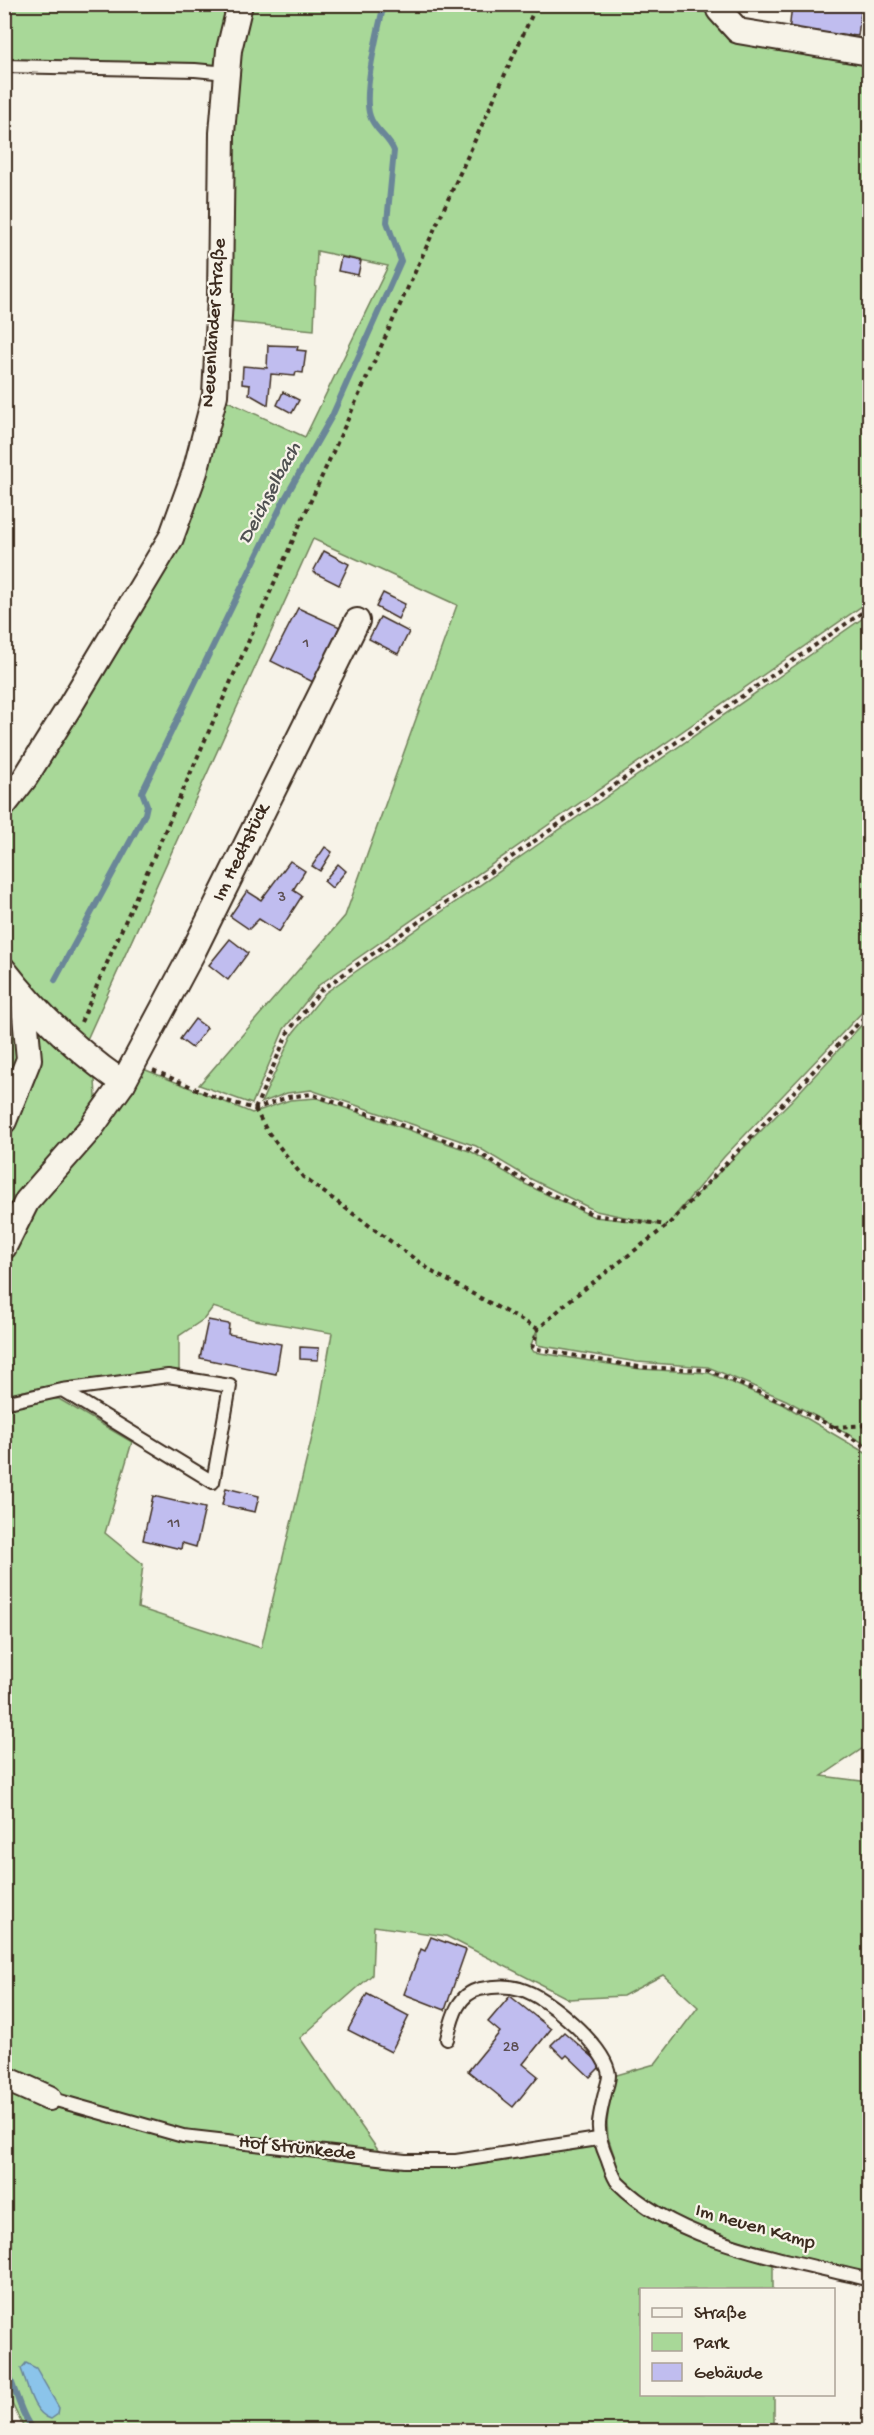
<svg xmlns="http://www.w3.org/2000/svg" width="874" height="2435" font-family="'Gochi Hand',sans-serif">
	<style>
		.green { fill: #a8d898; stroke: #72815b; stroke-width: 1.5 }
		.water { fill: #8bc4ea; stroke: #6b8698; stroke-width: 1.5 }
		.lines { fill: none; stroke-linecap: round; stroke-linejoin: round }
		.stream { stroke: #6b8698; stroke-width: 6 }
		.building { fill: #c0bdef; stroke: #3b2a1e; stroke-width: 1.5 }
		.service-casing { stroke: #3b2a1e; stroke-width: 16 }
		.minor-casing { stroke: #3b2a1e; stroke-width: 28 }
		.path { stroke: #3b2a1e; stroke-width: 4; stroke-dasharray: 4.5 4.5; stroke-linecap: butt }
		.service { stroke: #f7f3e8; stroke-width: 12 }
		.minor { stroke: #f7f3e8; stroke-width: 24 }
		.labels { text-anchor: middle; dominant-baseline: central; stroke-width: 4.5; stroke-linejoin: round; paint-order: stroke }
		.number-label { font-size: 16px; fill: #5c4f52 }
		.street-label { font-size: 20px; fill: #3b2a1e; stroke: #f7f3e8 }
		.water-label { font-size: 21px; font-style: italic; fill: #4f5051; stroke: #f7f3e8 }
	</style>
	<rect width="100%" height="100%" fill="#f7f3e8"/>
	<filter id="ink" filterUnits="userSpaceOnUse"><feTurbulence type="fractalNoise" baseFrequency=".0167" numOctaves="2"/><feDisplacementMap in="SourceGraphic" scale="12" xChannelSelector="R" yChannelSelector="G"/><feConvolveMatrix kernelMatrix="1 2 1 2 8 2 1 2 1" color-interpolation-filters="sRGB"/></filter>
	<g filter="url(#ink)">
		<g class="green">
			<path d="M4,5H232L218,65L5,59Z"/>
			<path d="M248,5H713L727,29L869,57V601L319,985L284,1029L252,1104L199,1085L345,916L457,605L313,539L84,1046L5,961V817L143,603L219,397L305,437L388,266L317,251L314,330L230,322L235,68Z"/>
			<path d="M869,614V1005L724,1157L673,1218L791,1101L869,1017V1446L786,1400L708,1367L637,1362L537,1345V1331L530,1347L534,1352L640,1369L709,1373L786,1406L869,1455V1744L822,1776L869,1782V2275L696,2229L648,2202L622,2180L608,2137L607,2122L613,2076L655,2064L698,2007L663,1975L623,1996L569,1999L446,1936L374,1926L372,1975L300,2038L380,2153L185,2131L49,2091L5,2072L4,1409L43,1399H59L132,1442L105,1533L143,1564L138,1608L261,1648L319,1408L332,1333L255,1320L213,1307L204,1319L179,1336V1371L58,1384L5,1395V1264L13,1236L98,1126L115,1117L141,1068L252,1113L290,1100L317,1098L472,1152L525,1184L594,1217L658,1224L596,1211L529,1178L476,1146L311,1090L287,1093L261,1103L293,1033L325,993Z"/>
			<path d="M5,970L95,1080L96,1097L90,1121L5,1238Z"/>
			<path d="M5,2085L37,2099L183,2142L405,2164L594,2144L611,2182L643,2209L682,2233L773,2260V2289L642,2290V2394L774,2395V2430H25L5,2390Z"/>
		</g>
		<path class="water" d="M26,2363L36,2368L59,2408L58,2414L51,2419C32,2413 28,2386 21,2369Z"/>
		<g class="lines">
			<g class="stream">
				<path d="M55,980L145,814L147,805L142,792L284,500L332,416L401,261L387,222L394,151C389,137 374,130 370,116C362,94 378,30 384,4"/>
				<path d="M4,2363C13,2381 22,2420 34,2430"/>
			</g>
		</g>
		<g class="building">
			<path d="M792,4L831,7V4H862L858,36L847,35L846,40L789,33Z"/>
			<path d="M341,257L361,261L358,275L338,271Z"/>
			<path d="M268,345L298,346L297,350L306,351L303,373L296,372L295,376L271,374L268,405L249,394L250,385L242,384L243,366L267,368Z"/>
			<path d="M283,392L299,400L292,413L277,405Z"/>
			<path d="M324,551L349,564L339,585L313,572Z"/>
			<path d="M383,593L405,604L398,619L376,607Z"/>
			<path d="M298,608L340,627L313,682L271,661Z"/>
			<path d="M380,617L409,632L398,654L369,639Z"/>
			<path d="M325,847L332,852L320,871L312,866Z"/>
			<path d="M290,861L305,871L293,890L302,896L279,932L259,919L249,929L230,916L247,891L261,900Z"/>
			<path d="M338,864L346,871L332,888L324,881Z"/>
			<path d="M230,939L248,953L228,980L209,965Z"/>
			<path d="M195,1019L207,1028L192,1048L180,1039Z"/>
			<path d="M208,1320L229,1324L228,1334L281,1344L276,1374L200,1358Z"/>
			<path d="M300,1347L319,1348L318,1360L300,1359Z"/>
			<path d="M226,1488L259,1496L255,1512L222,1505Z"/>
			<path d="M153,1496L205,1508L196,1547L182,1543L181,1549L143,1540Z"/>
			<path d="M431,1937L466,1950L445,2010L404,1994L421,1949L425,1951Z"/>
			<path d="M367,1994L409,2016L391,2052L348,2030Z"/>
			<path d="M510,1996L551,2029L523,2064L538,2076L513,2107L468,2071L500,2032L488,2022Z"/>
			<path d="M564,2032L602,2065L590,2077L567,2055L564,2058L551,2045Z"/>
		</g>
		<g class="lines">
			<g class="service-casing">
				<g id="service">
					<path d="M4,66L195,70L227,73"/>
					<path d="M4,1403L62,1390L168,1376L230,1386L213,1482L62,1390"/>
					<path d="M447,2039C452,2019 457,1994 480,1989C494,1986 507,1985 520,1989C547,1996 606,2047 609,2075C609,2081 606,2088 605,2093C598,2121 595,2131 607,2158C610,2166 613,2177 618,2183C680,2245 788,2259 870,2280"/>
					<path d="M49,2098L183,2136L405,2161H456L598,2139"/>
				</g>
			</g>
			<g class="minor-casing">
				<g id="minor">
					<path d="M718,4L719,10L738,31L870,53"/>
					<path d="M4,805L25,778L70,706L171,538L195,472L215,395L220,297L222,133L229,50L240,4"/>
					<path d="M4,970C38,1014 78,1052 123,1083L193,952L357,621"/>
					<path d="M4,1121L29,1059L23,994"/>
					<path d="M4,1247L27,1201L91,1128L123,1083"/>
					<path d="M4,2078L49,2098"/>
				</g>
			</g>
			<g class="path">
				<path d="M870,1011L668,1225L570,1300L538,1329L532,1348L639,1367L708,1370L786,1404L834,1427L870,1450"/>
				<path d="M81,1022L297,531L537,4"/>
				<path d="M153,1070L217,1098L255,1109L288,1097L311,1094L474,1150L528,1183L594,1215L667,1225"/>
				<path d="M255,1109L288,1032L321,990L870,607"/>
				<path d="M255,1109L267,1131L303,1177L434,1273L538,1329"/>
				<path d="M834,1427L870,1425"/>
			</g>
			<use href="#service" class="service"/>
			<use href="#minor" class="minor"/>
		</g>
	</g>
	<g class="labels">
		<g class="number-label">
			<text x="306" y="644">1</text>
			<text x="282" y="898">3</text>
			<text x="174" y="1524">11</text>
			<text x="511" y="2048">28</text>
		</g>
		<g class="street-label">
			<text transform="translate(215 323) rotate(-86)">Neuenlander Straße</text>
			<text transform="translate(242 853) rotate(-64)">Im Hedtstück</text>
			<text transform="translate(297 2149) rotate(6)">Hof Strünkede</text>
			<text transform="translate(755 2228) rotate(16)">Im neuen Kamp</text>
		</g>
		<g class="water-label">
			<text transform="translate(271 494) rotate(-62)">Deichselbach</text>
		</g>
	</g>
	<rect width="874" height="2435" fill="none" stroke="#f7f3e8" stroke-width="24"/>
	<rect x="12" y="12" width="850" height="2411" fill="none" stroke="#3b2a1e" stroke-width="2" filter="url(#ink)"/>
	<rect x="640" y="2288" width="195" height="108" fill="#f7f3e8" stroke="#aca397" stroke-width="1.5"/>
	<rect x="652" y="2308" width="30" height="9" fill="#f7f3e8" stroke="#aca397" stroke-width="1.5"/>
	<text x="694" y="2318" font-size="18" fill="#3b2a1e">Straße</text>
	<rect x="652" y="2333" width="30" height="18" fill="#a8d898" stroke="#aca397" stroke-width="1.5"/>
	<text x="694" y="2348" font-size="18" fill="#3b2a1e">Park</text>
	<rect x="652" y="2363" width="30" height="18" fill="#c0bdef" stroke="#aca397" stroke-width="1.5"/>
	<text x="694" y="2378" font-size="18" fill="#3b2a1e">Gebäude</text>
</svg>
